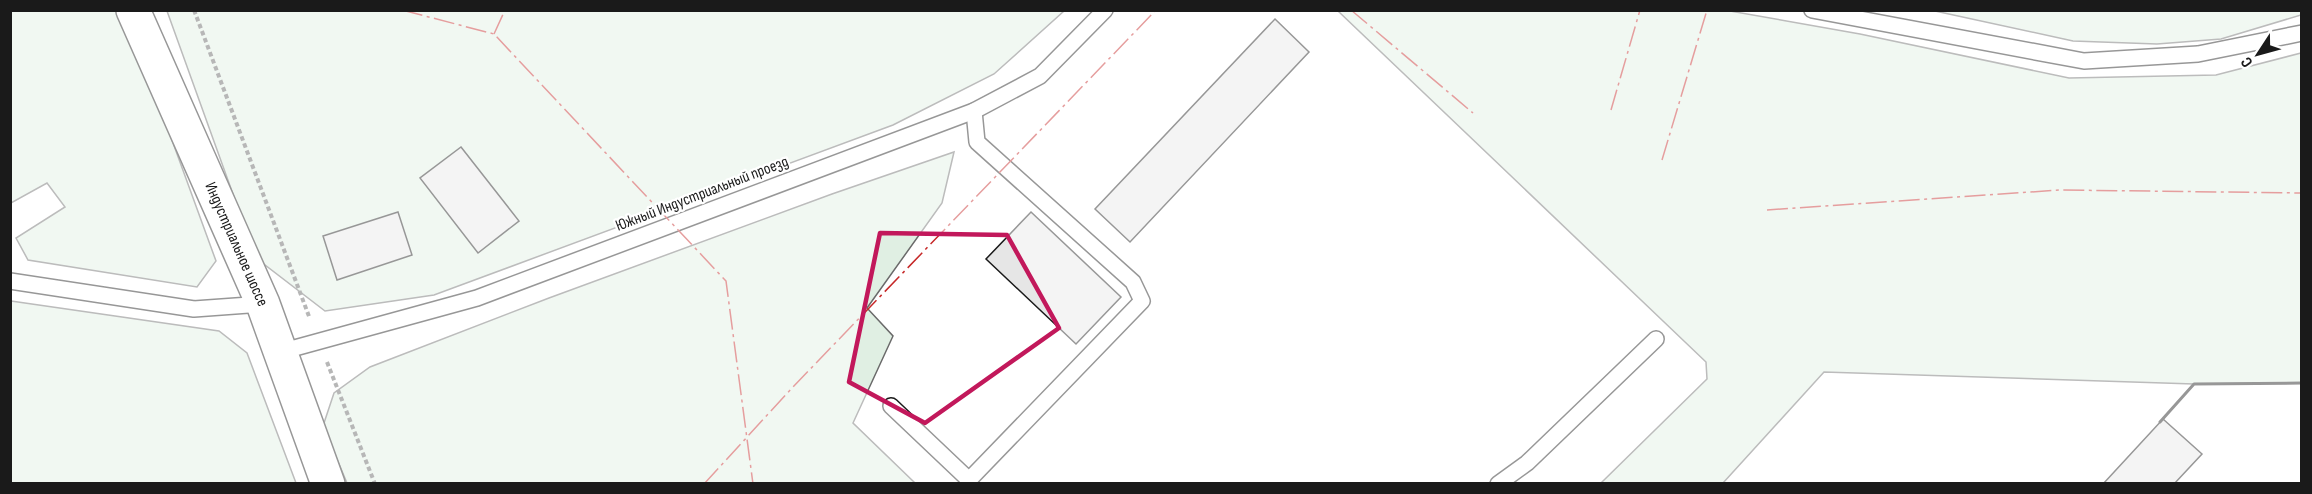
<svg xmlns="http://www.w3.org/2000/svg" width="2312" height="494" font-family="'Sofia Sans Condensed',sans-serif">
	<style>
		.green { fill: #e0efe3; stroke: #6a6a6a; stroke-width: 1.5 }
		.building { fill: #e6e6e6; stroke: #1a1a1a; stroke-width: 1.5 }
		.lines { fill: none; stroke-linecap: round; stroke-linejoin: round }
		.lane-casing { stroke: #1a1a1a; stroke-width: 18 }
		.secondary-casing { stroke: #1a1a1a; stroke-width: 36 }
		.path { stroke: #5f5f5f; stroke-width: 4; stroke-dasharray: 4.5 3; stroke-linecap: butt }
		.lane { stroke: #fff; stroke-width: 15 }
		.secondary { stroke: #fff; stroke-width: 33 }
		.wall { stroke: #1a1a1a; stroke-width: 3 }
		.power { stroke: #c62828; stroke-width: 1.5; stroke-dasharray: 21 4.5 3 4.5; stroke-linecap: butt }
		.marked { fill: none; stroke: #c2185b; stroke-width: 4.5; stroke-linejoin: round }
		.labels { text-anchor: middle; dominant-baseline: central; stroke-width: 4.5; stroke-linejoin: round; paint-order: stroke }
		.street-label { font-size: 16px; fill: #1a1a1a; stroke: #fff }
	</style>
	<rect width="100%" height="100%" fill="#fff"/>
	<g class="green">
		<path d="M2301,10V15L2221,39L2157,44L2073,41L1935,11Z"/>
		<path d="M11,11H125L216,261L197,287L28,260L16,238L65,207L47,183L11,203Z"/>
		<path d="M167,11H1064L994,74L893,125L434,295L325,311L256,258Z"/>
		<path d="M1338,11H1730L1860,34L2069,78L2216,75L2301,53V383L2194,384L1824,372L1723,483H1601L1707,379L1706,362Z"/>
		<path d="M954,152L942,203L867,308L893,336L853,423L915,483H347L323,426L334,393L370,367L549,298L832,194Z"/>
		<path d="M11,301L219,331L247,353L296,483H11Z"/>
	</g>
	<g class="building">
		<path d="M1275,19L1309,52L1130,242L1095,209Z"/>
		<path d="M461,147L519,221L478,253L420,178Z"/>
		<path d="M398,212L412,255L337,280L323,236Z"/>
		<path d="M1031,212L1121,297L1076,344L986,259Z"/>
		<path d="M2163,419L2202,454L2174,484H2103Z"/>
	</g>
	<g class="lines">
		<g class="lane-casing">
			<g id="lane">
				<path d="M1812,10L2084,61L2198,54L2302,33"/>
				<path d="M10,281L194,309L263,304"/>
				<path d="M280,352L477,298L974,111L1040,76L1105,10"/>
				<path d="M891,406L969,480L1142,301L1133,282L977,142L974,111"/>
				<path d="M1498,484L1527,463L1656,339"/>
			</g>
		</g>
		<g class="secondary-casing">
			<g id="secondary">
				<path id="s1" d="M133,10L263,304L328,484"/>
			</g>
		</g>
		<g class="path">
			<path d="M194,10L310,319"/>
			<path d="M327,362L375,484"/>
		</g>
		<use href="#lane" class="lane"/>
		<use href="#secondary" class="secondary"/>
		<path class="wall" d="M2160,422L2194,384L2302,383"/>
		<g class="power">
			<path d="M402,10L494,34L726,281L753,484"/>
			<path d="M1351,10L1473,113"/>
			<path d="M494,34L505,10"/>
			<path d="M1611,110L1640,10"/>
			<path d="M1662,160L1707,10"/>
			<path d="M1767,210L2060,190L2302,193"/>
			<path d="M704,484L792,388L1156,10"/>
		</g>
	</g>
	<path d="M0 0H2312V494H0ZM880,233L1007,235L1059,328L925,423L849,382Z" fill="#fff" fill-opacity=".55" fill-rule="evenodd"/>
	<path class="marked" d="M880,233L1007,235L1059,328L925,423L849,382Z"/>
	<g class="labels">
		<g class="street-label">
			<text transform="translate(702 194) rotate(-21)">Южный Индустриальный проезд</text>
			<text stroke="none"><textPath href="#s1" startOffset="256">Индустриальное шоссе</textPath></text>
		</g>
	</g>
	<rect width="2312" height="494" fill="none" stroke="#1a1a1a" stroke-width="24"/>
	<g transform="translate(2258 54) rotate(234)" stroke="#ffffff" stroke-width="4.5" paint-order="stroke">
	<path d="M0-4.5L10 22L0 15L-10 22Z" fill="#1a1a1a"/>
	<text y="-9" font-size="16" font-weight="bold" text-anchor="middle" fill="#1a1a1a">С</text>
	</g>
</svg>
